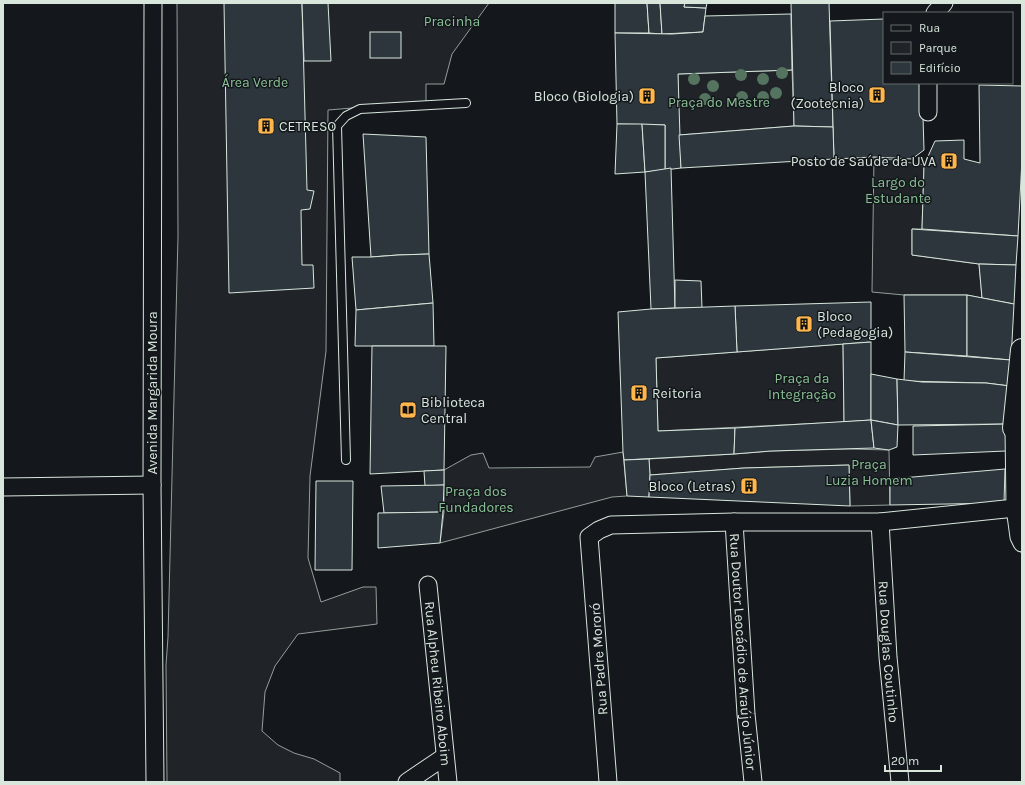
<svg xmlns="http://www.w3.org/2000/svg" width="1025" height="785" font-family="Karla,sans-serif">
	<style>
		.green { fill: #202428; stroke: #939e99 }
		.building { fill: #2c363c; stroke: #d8e6dc }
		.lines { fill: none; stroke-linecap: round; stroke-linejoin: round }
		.service-casing { stroke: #d8e6dc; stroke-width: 10 }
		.minor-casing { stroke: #d8e6dc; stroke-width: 19 }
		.secondary-casing { stroke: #d8e6dc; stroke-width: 24 }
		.service { stroke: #14181c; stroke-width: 8 }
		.minor { stroke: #14181c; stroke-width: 17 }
		.secondary { stroke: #14181c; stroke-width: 22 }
		.tree { fill: #55745f }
		.labels { text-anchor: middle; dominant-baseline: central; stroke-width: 3; stroke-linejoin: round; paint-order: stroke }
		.park-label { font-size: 14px; fill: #8ac095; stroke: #14181c }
		.poi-label { font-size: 14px; fill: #d8e6dc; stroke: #14181c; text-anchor: end }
		.street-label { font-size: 14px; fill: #d8e6dc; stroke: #14181c }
	</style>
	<rect width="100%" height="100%" fill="#14181c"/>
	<g class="green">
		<path d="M177,3H489L452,54L444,84H426V102L328,110L326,351L310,476L308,558L321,602L363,587H376L377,624L298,634L275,666L265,692L262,731L278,745L294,753L314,759L340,773V782H167L166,665L168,637L178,236Z"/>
		<path d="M792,70L794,126L679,135L678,74Z"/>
		<path d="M874,157L924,165L922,229H912V255L979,264L982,298L967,295H904L872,292Z"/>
		<path d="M843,344L844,422L658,431L656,358Z"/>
		<path d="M849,449L889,450L890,505L850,506L849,465L744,468L650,475L649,459L734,454L771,451Z"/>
		<path d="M623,452L627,496L612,497L440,543L444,512V470L471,455L483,453L489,468L590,467L595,457Z"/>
	</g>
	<g class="building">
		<path d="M224,3H302L307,190L314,191L310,209L301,210L302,265H313L314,288L229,293Z"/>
		<path d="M302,3H328L331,61H304Z"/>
		<path d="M615,3H647L649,33H615Z"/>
		<path d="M647,3H660L662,34L649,33Z"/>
		<path d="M660,3H685L684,7L706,8L703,32L662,34Z"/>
		<path d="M685,3H707L706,8L684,7Z"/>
		<path d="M791,3H829L833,127L794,126Z"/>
		<path d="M791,14L792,70L678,74L681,168L665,170V125L617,124L615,33L672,34L703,32L705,16Z"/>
		<path d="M884,19V83H922L924,150L912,159L874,157L834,159L830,21Z"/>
		<rect x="370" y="32" width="31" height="26"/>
		<path d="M979,85L1022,86V159L1018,236L922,229L924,165L935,141L964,140V159L980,163Z"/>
		<path d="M617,124H642L645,172L615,174Z"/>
		<path d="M642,124L665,125V170L645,172Z"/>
		<path d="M794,126L833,127L834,159L681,168L679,135Z"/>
		<path d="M363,134L426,137L429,254L398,255L371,257Z"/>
		<path d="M671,168L675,308L651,309L645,172Z"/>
		<path d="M912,229L1018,236L1016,265L979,264L912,255Z"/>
		<path d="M429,254L433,303L356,310L352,257H371L398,255Z"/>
		<path d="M979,264L1016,265L1014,304L982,298Z"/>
		<path d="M675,280L701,281L702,308H675Z"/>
		<path d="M904,295H967V356L905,352Z"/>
		<path d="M967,295L1014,304L1011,360L967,356Z"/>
		<path d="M871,302V342L737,352L735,306Z"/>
		<path d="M433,303L434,346H355L356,310Z"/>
		<path d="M735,306L737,352L656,358L658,431L735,428L734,454L624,460L623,452L618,312L651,309Z"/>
		<path d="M871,342V420L844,422L843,344Z"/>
		<path d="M372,346H446L444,470L370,474Z"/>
		<path d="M905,352L1011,360L1010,386L986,383L904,381Z"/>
		<path d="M871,374L897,379L898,425L871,420Z"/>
		<path d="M897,379L922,382L986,383L1010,386L1008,424L898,425Z"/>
		<path d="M871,420L874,448L771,451L734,454L735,428Z"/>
		<path d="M871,420L898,425L897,447L889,450L874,448Z"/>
		<path d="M1008,424L1006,451L913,455V426Z"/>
		<path d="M649,459L650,475L649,497L627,496L624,460Z"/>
		<path d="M849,465L850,506L649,497L650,475L744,468Z"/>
		<path d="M1005,469L1004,503L890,505V479Z"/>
		<path d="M444,470V485L425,486L424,471Z"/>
		<path d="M316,481H353L352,570H315Z"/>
		<path d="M444,485L443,512L384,513L381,486Z"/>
		<path d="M443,512L440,543L378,548V513Z"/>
	</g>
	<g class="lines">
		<g class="service-casing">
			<path id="service" d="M346,460L337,126L346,116L360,109L466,103"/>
		</g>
		<g class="minor-casing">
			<g id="minor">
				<path d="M153,3L152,485L155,782"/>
				<path d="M935,13L944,3"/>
				<path d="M928,83V112"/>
				<path d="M1014,428L1015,508L1019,537L1022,543"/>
				<path d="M3,487L152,485"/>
				<path id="s1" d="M734,522L746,714L753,782"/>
				<path id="s2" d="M880,522L888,657L900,782"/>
				<path id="s3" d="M428,585L448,782"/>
				<path d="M407,782L444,757"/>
				<path d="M608,782L589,537L599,530L611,525L734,522H880L1015,508"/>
			</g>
		</g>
		<g class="secondary-casing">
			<path id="secondary" d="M1022,350L1014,428L1022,425"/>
		</g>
		<use href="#service" class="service"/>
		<use href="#minor" class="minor"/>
		<use href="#secondary" class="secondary"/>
	</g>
	<g class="tree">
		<circle cx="782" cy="73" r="6"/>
		<circle cx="741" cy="75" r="6"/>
		<circle cx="694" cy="79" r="6"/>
		<circle cx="763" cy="79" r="6"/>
		<circle cx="713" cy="86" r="6"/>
		<circle cx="776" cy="93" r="6"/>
		<circle cx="742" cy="97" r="6"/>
		<circle cx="763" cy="97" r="6"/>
		<circle cx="705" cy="99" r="6"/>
	</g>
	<defs>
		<g id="building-square" transform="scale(0.9)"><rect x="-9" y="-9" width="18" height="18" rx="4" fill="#ffb74d" stroke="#14181c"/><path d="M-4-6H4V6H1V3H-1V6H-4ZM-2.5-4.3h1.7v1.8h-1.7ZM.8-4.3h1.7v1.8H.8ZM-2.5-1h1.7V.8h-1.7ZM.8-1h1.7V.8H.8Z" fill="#111"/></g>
		<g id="library-square" transform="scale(0.9)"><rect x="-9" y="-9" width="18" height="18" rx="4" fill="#ffb74d" stroke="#14181c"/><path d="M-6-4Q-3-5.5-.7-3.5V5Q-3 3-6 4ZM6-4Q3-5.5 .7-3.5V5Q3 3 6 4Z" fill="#111"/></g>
	</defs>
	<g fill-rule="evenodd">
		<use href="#building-square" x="877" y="95"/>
		<use href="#building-square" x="647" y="96"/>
		<use href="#building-square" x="266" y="126"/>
		<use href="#building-square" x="949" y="161"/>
		<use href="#building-square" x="804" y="324"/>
		<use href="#building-square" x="639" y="393"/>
		<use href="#library-square" x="408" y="410"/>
		<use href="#building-square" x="749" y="486"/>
	</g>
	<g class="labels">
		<g class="park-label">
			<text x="452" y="21">Pracinha</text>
			<text x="255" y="82">Área Verde</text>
			<text x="719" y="102">Praça do Mestre</text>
			<text x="898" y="182">Largo do<tspan x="898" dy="16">Estudante</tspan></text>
			<text x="802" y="378">Praça da<tspan x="802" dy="16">Integração</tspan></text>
			<text x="869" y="464">Praça<tspan x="869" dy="16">Luzia Homem</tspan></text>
			<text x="476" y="491">Praça dos<tspan x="476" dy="16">Fundadores</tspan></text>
		</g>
		<g class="poi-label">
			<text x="864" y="87">Bloco<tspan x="864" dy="16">(Zootecnia)</tspan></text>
			<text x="634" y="96">Bloco (Biologia)</text>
			<text x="279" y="126" text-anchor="start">CETRESO</text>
			<text x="936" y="161">Posto de Saúde da UVA</text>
			<text x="817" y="316" text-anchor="start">Bloco<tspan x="817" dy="16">(Pedagogia)</tspan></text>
			<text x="652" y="393" text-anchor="start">Reitoria</text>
			<text x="421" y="402" text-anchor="start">Biblioteca<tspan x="421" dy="16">Central</tspan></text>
			<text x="736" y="486">Bloco (Letras)</text>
		</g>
		<g class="street-label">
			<text transform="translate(152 393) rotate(-90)">Avenida Margarida Moura</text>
			<text stroke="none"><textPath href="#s1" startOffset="130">Rua Doutor Leocádio de Araújo Júnior</textPath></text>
			<text stroke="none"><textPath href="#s2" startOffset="130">Rua Douglas Coutinho</textPath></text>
			<text transform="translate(599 659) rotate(-94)">Rua Padre Mororó</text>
			<text stroke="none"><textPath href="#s3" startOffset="99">Rua Alpheu Ribeiro Aboim</textPath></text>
		</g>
	</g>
	<rect width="1025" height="785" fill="none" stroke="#d8e6dc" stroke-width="8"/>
	<rect x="883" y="12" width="130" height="72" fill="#14181c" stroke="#626a69"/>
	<rect x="891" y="25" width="20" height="6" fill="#14181c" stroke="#626a69"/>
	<text x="919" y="32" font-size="12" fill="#d8e6dc">Rua</text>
	<rect x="891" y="42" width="20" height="12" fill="#202428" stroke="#626a69"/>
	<text x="919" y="52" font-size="12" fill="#d8e6dc">Parque</text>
	<rect x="891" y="62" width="20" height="12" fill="#2c363c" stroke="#626a69"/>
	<text x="919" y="72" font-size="12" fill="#d8e6dc">Edifício</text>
	<path d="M885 765v6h56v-6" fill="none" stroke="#d8e6dc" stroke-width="2"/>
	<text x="891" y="765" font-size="12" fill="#d8e6dc" stroke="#14181c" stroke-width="3" paint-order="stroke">20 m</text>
</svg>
